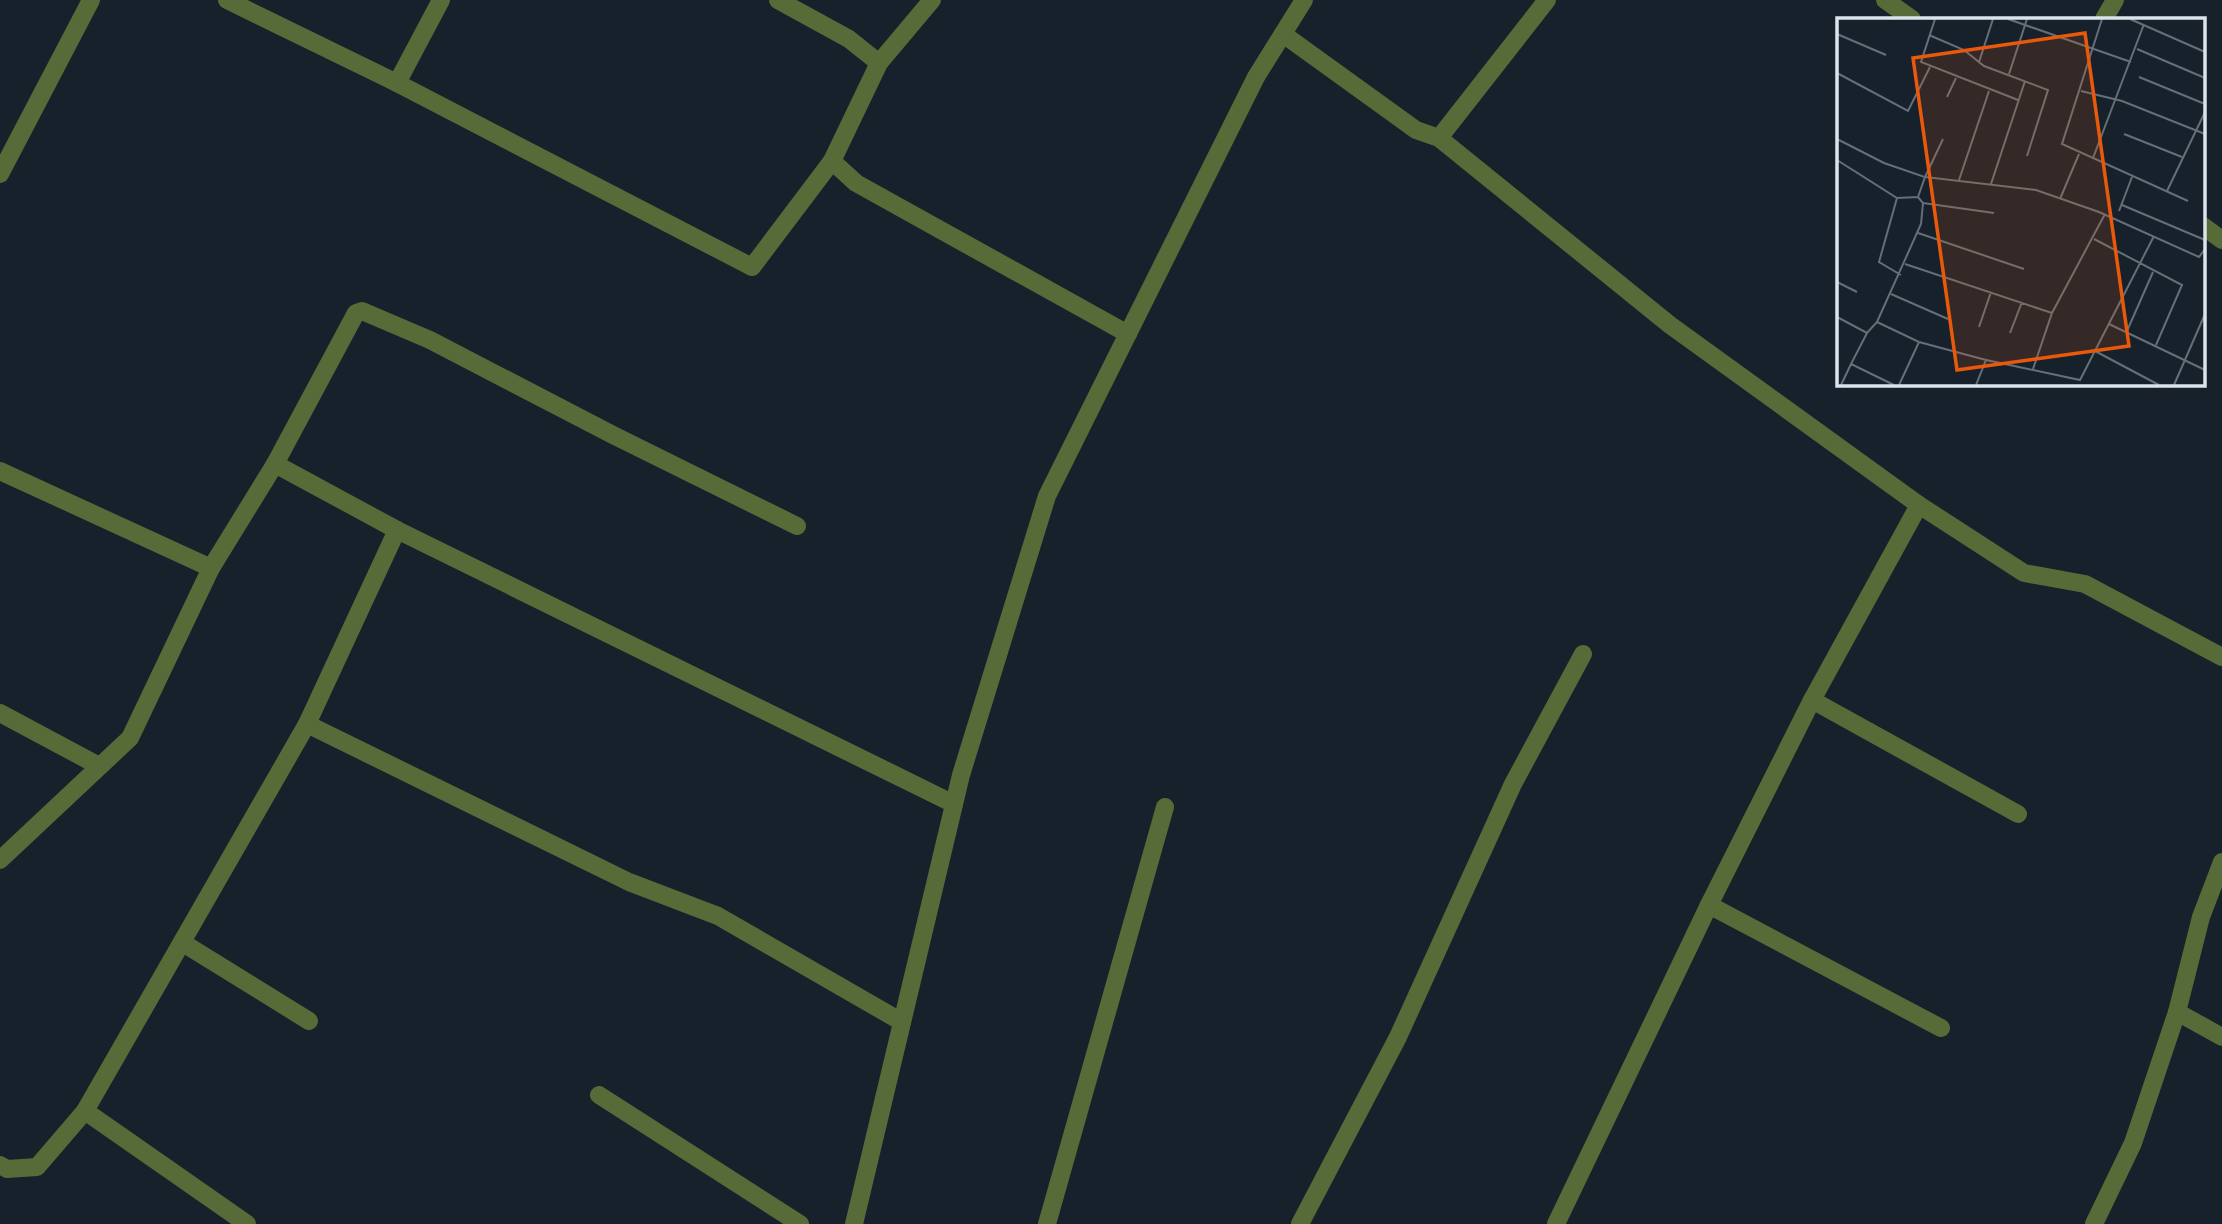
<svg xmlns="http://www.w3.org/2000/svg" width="2222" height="1224" font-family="'Titillium Web',sans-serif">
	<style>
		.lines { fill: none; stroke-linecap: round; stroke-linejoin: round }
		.street { stroke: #566b37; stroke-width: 18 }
		.inset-road { fill: none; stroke: #656f78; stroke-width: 2 }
		.view { fill: #e8590c; fill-opacity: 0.15; stroke: #e8590c; stroke-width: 3.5 }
		.inset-edge { fill: none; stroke: #dce3eb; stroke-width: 3.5 }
	</style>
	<rect width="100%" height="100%" fill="#16212c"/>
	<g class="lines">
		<g class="street">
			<path d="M227,0L397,83L752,267L832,161L879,63L932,0"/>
			<path d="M778,0L849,39L879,63"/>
			<path d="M1885,0L1912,19"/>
			<path d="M2104,19L2115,0"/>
			<path d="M1283,34L1416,130L1439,138L1670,325L1919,505L2024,573L2085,584L2222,657"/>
			<path d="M397,83L441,0"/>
			<path d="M1439,138L1547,0"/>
			<path d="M832,161L856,183L1128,334"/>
			<path d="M0,174L91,0"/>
			<path d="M2203,226L2222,240"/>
			<path d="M275,464L397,530L954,804"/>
			<path d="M0,471L211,568"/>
			<path d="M1812,700L2018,814"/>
			<path d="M0,713L99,766"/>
			<path d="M307,724L629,882L718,916L902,1022"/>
			<path d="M0,860L130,738L211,568L275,464L356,313L362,311L430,340L613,435L797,526"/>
			<path d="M2222,862L2201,917L2177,1012L2222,1037"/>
			<path d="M1709,905L1941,1028"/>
			<path d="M183,943L309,1021"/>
			<path d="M599,1095L800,1224"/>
			<path d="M85,1111L247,1224"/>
			<path d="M0,1165L7,1169L37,1167L85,1111L307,724L397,530"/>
			<path d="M854,1224L961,775L1047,496L1256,77L1304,0"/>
			<path d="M1047,1224L1165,807"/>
			<path d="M1300,1224L1398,1037L1513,784L1583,654"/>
			<path d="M1556,1224L1709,905L1812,700L1919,505"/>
			<path d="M2094,1224L2133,1143L2177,1012"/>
		</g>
	</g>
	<g transform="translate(1837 18)">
		<rect width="368" height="368" fill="#16212c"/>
		<path class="inset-road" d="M98,1L84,44L181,82M171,1L294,44M265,1L225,126L351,183M293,1L368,34M0,16L49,37M92,17L127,32L147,48L211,72L190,138M300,31L368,60M142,44L156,1M0,55L71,93L93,49M172,56L190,1M302,59L368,86M244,73L285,83L368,116M110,79L119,60M287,116L345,139M0,121L47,145L88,159L81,179M106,121L88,159L199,172L262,194L362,239L368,231M256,140L307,6M0,142L60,180L81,179L86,185L84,206L40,304L30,315L0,299M122,162L152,73M154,166L188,63M330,173L368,94M60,180L42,244L64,257M223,181L242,136M86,185L157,195M285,187L368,222M282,193L295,159M81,215L187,251M257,221L345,267L319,327M68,246L215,295M0,264L20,274M54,276L111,301M40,304L82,324L149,342M272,306L368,352M142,309L154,274M290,313L316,254M30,315L14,346L57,367M173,315L185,284M258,333L322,367M196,351L215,295L268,196M4,367L14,346M62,367L82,324M139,367L149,342L243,362L317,218M337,367L368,296"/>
		<path class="view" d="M248,15L292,328L120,352L76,40Z"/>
		<rect width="368" height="368" class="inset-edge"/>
	</g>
</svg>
